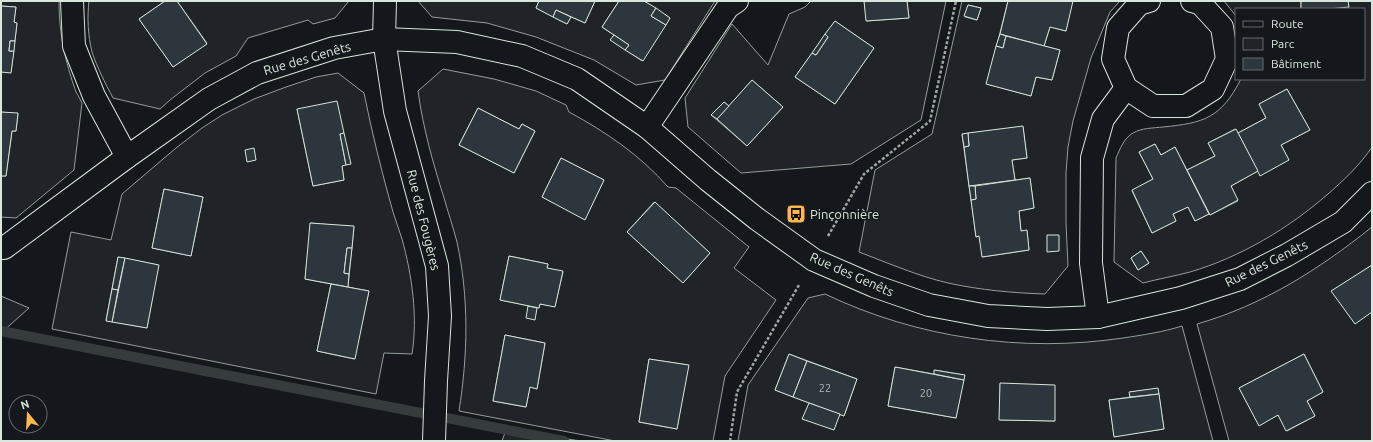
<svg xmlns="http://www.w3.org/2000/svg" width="1373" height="442" font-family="Ubuntu,sans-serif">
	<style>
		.green { fill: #202428; stroke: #939e99; fill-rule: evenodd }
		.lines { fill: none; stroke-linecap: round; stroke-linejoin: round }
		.stream { stroke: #363b3e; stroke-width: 10 }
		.building { fill: #2c363c; stroke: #d8e6dc }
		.minor-casing { stroke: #d8e6dc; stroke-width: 24 }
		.path { stroke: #9da8a2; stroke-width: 2.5; stroke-dasharray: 3 2; stroke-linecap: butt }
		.minor { stroke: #14181c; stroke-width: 22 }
		.labels { text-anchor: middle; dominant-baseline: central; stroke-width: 3; stroke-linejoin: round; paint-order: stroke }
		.number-label { font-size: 11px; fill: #adbab4 }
		.street-label { font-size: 13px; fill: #d8e6dc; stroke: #14181c }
		.poi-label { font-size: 13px; fill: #d8e6dc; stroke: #14181c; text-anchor: start }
	</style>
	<rect width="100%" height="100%" fill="#14181c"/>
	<g class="green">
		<path d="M1,1H59C59,34 65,61 76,92C78,95 80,99 82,103L74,170L16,218L1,217V176H6L12,131H16L18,114L1,112V72H11L17,23L14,22L16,7L1,6Z"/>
		<path d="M89,1H165L139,19L173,67L207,43L177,1H349L335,18L313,24L308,20L248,38L236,56L205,73L170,100L160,109L113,98C105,83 97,67 92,52C88,36 87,17 89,1Z"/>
		<path d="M418,1H539L536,8L567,24L571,17L585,23L595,1H619L602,27L614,35L611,40L642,61L670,18L644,1H715L665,80L636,85L594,60L536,37L487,23L432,17Z"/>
		<path d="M811,1H864L867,21L909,18L907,1H946L921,120L851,164L741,173L688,127L685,98L732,24L768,65L789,14L805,7ZM835,21L874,48L835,104L795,77ZM752,80L783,107L747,146L711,115L724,102L729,106Z"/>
		<path d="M962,1H1008L987,84L1031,96L1036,77L1052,80L1060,50L1044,46L1050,27L1066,31L1072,1H1120L1110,12L1091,58L1073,121L1068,147L1066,173V222L1068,266L1045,294C1013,293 980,290 948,283C918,276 888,263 859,252L875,170L932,134ZM968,5L981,8L977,20L965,17ZM1023,127L1027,158L1012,160L1015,180L1030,178L1034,208L1019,211L1021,231H1027L1029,250L983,257L979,236L976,237L962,134Z"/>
		<path d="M1224,1H1301V9H1236V16Z"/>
		<path d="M1348,1H1372V147C1360,165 1344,180 1328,194C1289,228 1241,257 1190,272C1175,276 1158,279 1143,283L1114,262L1116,158C1120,149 1124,138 1133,133C1141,128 1154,128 1163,127C1204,123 1221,118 1241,79H1364V9H1349ZM1287,89L1310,130L1281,145L1289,160L1258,171L1231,186L1238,201L1210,215L1209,214L1195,221L1188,207L1173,214L1176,221L1152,233L1132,191L1153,179L1139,152L1155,144L1161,155L1175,147L1187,170L1215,156L1208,143L1235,129L1238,133L1266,118L1259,104ZM1141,251L1149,263L1138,270L1131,258Z"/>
		<path d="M443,69L494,79L536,91L566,105L569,112C606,132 640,155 668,187L676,188L749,247L734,268L776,300L725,376L713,441H615L459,411C468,354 469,298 457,242C453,227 448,212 444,198C433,163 423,128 418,91ZM478,108L519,129L522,124L535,131L514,173L459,145ZM561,158L604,180L585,219L542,197ZM654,202L710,253L683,283L627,232ZM509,256L548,264L547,268L563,272L555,306L540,304L539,308L500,300ZM505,335L545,343L537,389L530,387L526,407L493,401ZM649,359L688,365L677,429L639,422Z"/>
		<path d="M338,73L364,93C372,133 382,173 393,212C396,221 399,230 402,239C412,275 418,317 412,354L384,353L376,394L52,329L71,232L111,240L122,194L176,148L202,128L222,115L254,99L286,87L316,77ZM297,109L342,166L344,180L313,186ZM164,189L203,197L191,256L152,248ZM311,223L354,227L348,287L369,291L354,359L317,351L331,284L305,279ZM118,257L158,265L147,328L106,320Z"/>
		<path d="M1372,227V265L1332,291L1372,312V441H1229L1197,324C1263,305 1318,270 1372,227ZM1304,354L1323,392L1307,401L1315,416L1287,431L1278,415L1259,425L1239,388Z"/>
		<path d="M825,294C917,338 1022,353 1123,338C1143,335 1163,332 1182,326L1213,441H738L748,385L808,298ZM789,354L857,379L844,416L775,390ZM895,367L934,374L935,370L964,375L956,418L888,406ZM1000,384L1055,421L1000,420ZM1158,389L1164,429L1114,436L1109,400L1130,397V392Z"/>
		<path d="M1,296L29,308L1,333Z"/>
		<path d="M506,430L581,441H502Z"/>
	</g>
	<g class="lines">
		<path class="stream" d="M1,331L564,441"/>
	</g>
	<g class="building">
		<path d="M165,1H177L207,44L173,67L139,19Z"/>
		<path d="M539,1H595L585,23L556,10L553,17L536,8Z"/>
		<path d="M619,1H644L656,8L651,16L666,25L643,61L625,50L629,45L602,27Z"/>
		<path d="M864,1H907L909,18L866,21Z"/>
		<path d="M1008,1H1073L1066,31L1050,27L1044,46L1000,34Z"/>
		<path d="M1301,1H1348L1349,7L1329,9H1301Z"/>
		<path d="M968,5L981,8L977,20L964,16Z"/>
		<path d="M1,6L16,7L14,22L17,23L15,41H10L9,51H14L11,73L1,72Z"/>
		<path d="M656,8L670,18L666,25L651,16Z"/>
		<path d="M556,10L571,17L567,24L553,17Z"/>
		<path d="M835,21L874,48L835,104L795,77L812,53L816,55L828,37L825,34Z"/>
		<path d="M825,34L828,37L816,55L812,53Z"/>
		<path d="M1000,34L1006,36L1003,48L996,46Z"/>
		<path d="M614,35L629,45L625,50L610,40Z"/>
		<path d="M1006,36L1060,50L1052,80L1036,77L1031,96L986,84L996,46L1003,48Z"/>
		<path d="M10,41H15L14,51H9Z"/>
		<path d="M752,80L783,107L747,146L717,119Z"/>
		<path d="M1287,89L1310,130L1281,145L1289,160L1260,176L1238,133L1266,118L1259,104Z"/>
		<path d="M337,101L344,133L340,134L346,165L342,166L344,180L313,186L297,109Z"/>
		<path d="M724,102L729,106L717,119L711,115Z"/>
		<path d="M478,108L519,129L522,124L535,131L514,173L459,145Z"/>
		<path d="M1,112L18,113L16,131H12L6,176H1Z"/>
		<path d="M1023,126L1027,158L1012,160L1015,180L969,186L964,147L969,146L968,133Z"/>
		<path d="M1236,129L1258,171L1231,186L1238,200L1210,215L1187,170L1215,156L1208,143Z"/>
		<path d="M344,133L351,164L346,165L340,134Z"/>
		<path d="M968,133L969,146L964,147L962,134Z"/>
		<path d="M1155,144L1161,155L1175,147L1209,214L1195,221L1188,207L1173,214L1176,221L1152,233L1132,190L1153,179L1139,152Z"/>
		<path d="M254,148L256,160L247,162L245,150Z"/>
		<path d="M561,158L604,180L585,220L542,197Z"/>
		<path d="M1030,178L1034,208L1019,211L1021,231L1027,230L1029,250L982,257L979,236L976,237L971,200L976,199L975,186Z"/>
		<path d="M969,186H975L976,199L971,200Z"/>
		<path d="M164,189L203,197L191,256L152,248Z"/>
		<path d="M655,202L710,253L683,283L627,232Z"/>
		<path d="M310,223L354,226L352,248H347L344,273L349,274L348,287L305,279Z"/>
		<path d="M1047,235H1059V251L1047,252Z"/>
		<path d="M347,248H352L349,274L344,273Z"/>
		<path d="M1141,251L1149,263L1138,270L1131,258Z"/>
		<path d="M509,256L548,264L547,268L563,271L555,307L540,304L539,308L500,300Z"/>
		<path d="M118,257L125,258L118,290L112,289Z"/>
		<path d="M125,258L159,265L147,328L112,322Z"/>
		<path d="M1372,265V312L1355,324L1331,291Z"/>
		<path d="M331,284L369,291L355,359L317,351Z"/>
		<path d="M112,289L118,290L112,322L106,321Z"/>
		<path d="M528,306L537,308L535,320L526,318Z"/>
		<path d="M505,335L545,343L537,389L530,387L526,407L493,401Z"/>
		<path d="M789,354L807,361L793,397L775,390Z"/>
		<path d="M1304,354L1323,392L1307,401L1315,416L1286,431L1278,415L1259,426L1239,388Z"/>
		<path d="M649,359L689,365L677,429L639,422Z"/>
		<path d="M807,361L857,379L844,416L793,397Z"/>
		<path d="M895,367L964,380L956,418L888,406Z"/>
		<path d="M934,370L965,375L964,380L934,374Z"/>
		<path d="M1000,383L1055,385V421L999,420Z"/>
		<path d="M1158,388L1159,394L1130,397L1129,392Z"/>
		<path d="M1159,394L1164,429L1114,437L1109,400Z"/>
		<path d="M809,403L840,414L834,430L802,419Z"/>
	</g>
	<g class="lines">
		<g class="minor-casing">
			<g id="minor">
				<path d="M72,1L74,46L94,96L127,157"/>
				<path d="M385,1L384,39L395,111L437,266L440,316L436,381L434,441"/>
				<path d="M1149,1L1139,4L1118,28L1113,59L1126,88L1153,106H1186L1213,89L1227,59L1222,27L1200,3L1192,1"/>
				<path d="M647,127L728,7L737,1"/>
				<path d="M1,248H4L127,157L209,99L257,73L334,48L384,39L457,42L522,56L577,79L647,127L708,180L757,219L814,260L874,286L929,305L988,316L1047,319L1098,317L1181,298L1240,279L1287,255L1343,222L1372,193"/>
				<path d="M1098,317L1091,263L1092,158L1103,119L1126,88"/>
			</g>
		</g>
		<g class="path">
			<path d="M828,236L864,174L930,121L956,1"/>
			<path d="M730,441L737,392L799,285"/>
		</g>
		<use href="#minor" class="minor"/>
	</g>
	<defs>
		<g id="bus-square" transform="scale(1)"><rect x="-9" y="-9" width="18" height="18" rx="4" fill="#ffb74d" stroke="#14181c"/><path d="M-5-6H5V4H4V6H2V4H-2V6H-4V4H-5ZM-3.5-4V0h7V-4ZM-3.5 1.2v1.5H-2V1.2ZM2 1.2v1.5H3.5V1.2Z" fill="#111"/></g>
	</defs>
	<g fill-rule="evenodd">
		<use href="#bus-square" x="796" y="214"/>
	</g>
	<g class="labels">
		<g class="number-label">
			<text x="825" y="388">22</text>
			<text x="926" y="393">20</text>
		</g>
		<g class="street-label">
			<text transform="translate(307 58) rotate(-16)">Rue des Genêts</text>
			<text transform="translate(424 220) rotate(76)">Rue des Fougères</text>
			<text transform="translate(1266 263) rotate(-26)">Rue des Genêts</text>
			<text transform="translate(852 274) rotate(24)">Rue des Genêts</text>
		</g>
		<g class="poi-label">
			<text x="810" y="214">Pinçonnière</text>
		</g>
	</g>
	<rect width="1373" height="442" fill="none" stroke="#d8e6dc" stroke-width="4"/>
	<rect x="1235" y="8" width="130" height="72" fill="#14181c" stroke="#626a69"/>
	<rect x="1243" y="21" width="20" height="6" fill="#14181c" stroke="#626a69"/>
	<text x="1271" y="28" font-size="12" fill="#d8e6dc">Route</text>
	<rect x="1243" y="38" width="20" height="12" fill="#202428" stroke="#626a69"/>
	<text x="1271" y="48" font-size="12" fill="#d8e6dc">Parc</text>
	<rect x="1243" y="58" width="20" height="12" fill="#2c363c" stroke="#626a69"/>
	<text x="1271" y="68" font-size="12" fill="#d8e6dc">Bâtiment</text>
	<g transform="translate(28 414) rotate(342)"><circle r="19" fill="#14181c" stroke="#626a69"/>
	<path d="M0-3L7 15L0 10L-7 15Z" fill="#ffb74d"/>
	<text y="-6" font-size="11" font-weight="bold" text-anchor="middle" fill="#d8e6dc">N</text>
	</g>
</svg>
